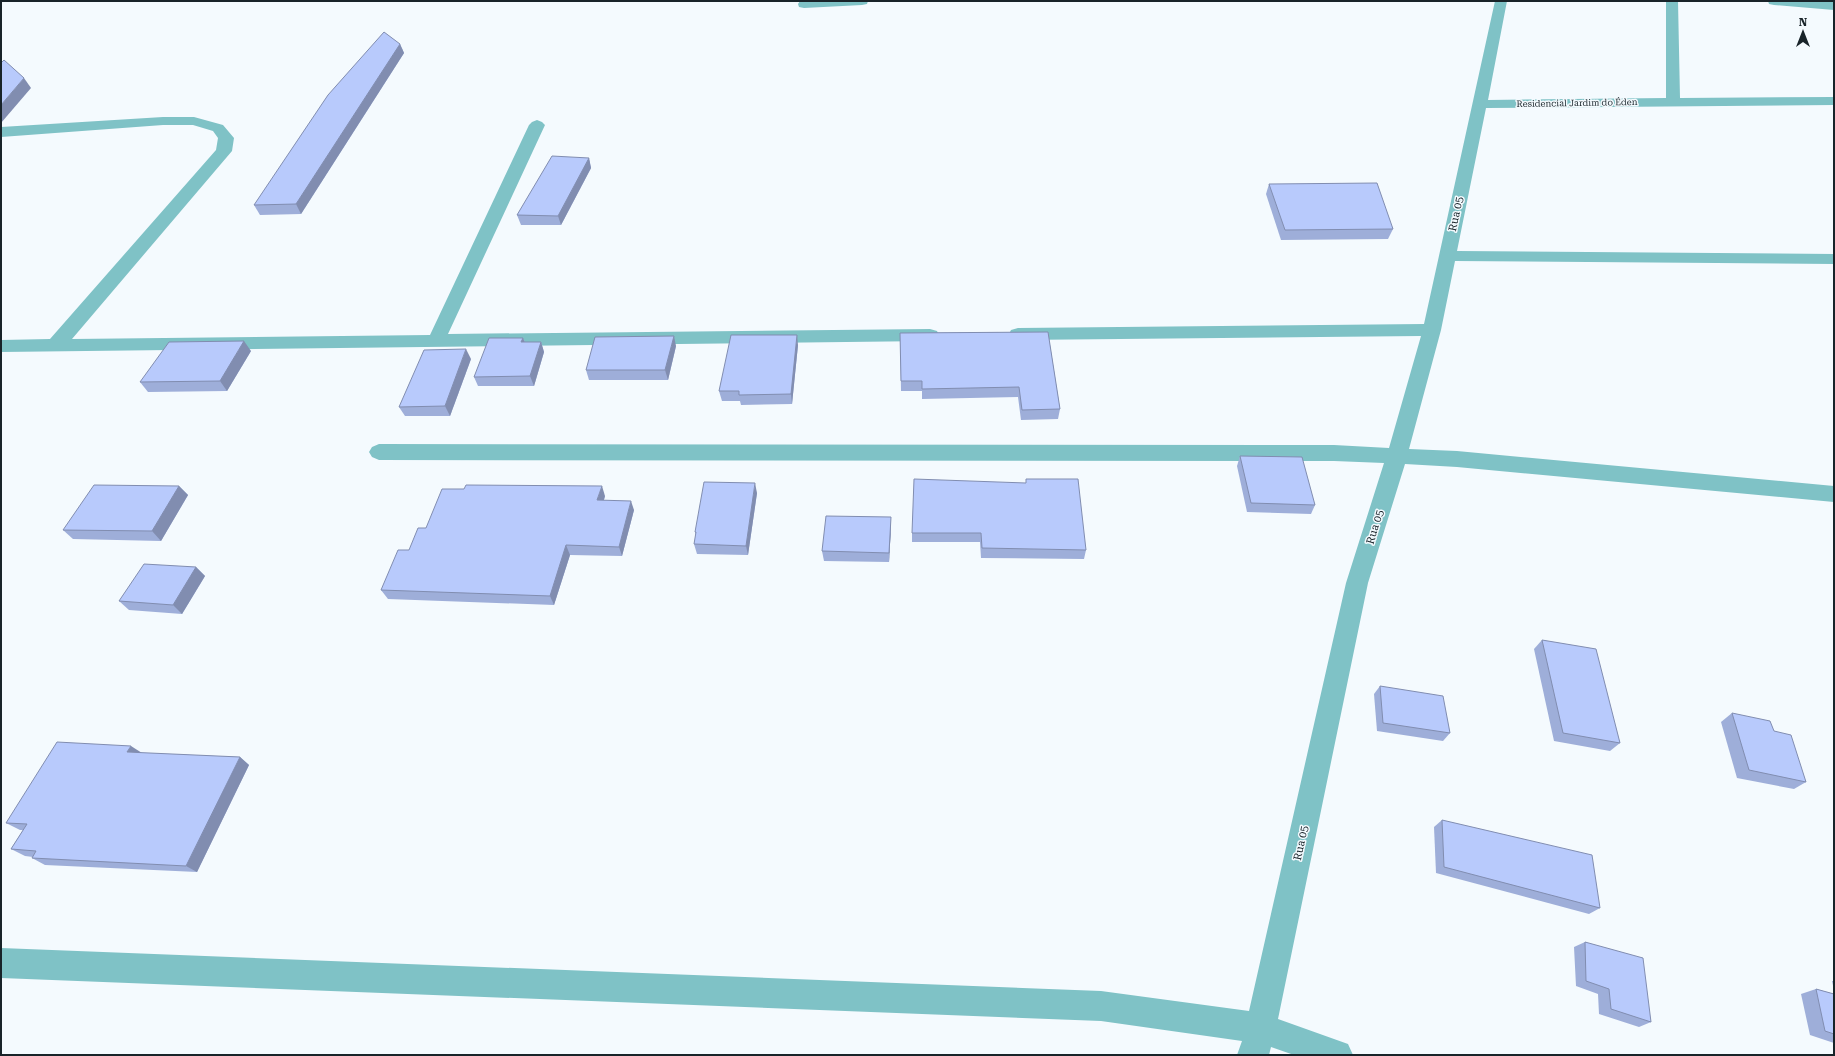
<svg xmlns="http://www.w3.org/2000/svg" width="1835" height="1056" font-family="'Roboto Serif',serif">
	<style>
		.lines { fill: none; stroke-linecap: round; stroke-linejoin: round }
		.minor { fill: #7fc2c6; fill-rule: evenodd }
		.wall { fill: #9eaed9 }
		.shaded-wall { fill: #818db0 }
		.building { fill: #b8cafc; stroke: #818db0 }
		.labels { text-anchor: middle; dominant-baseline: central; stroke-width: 3; stroke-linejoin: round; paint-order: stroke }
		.far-street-label { font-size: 9px; fill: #182329; stroke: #f4fafe }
		.street-label { font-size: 11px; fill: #182329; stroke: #f4fafe }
	</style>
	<rect width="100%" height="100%" fill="#f4fafe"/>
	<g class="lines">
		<g class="minor">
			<path d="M800,1H868L867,4L862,5L804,8L799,7L798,4Z"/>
			<path d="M1495,1H1507L1488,100L1666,98V1H1678L1680,98L1834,97V105L1486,108L1457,251L1834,254V264L1455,261L1441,330L1409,449L1457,451L1834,486V502L1457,467L1405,464L1368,583L1278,1019L1348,1044L1353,1055H1294L1271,1047L1269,1055H1237L1242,1041L1101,1021L1,978V948L1101,991L1249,1011L1346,583L1384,463L1334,461L379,460L372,457L369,452L372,447L379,444L1334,445L1389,448L1421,336L1018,340L1011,338L1009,334L1011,330L1018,328L1424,324Z"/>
			<path d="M1768,1L1834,2V10L1774,5L1769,4Z"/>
			<path d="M163,117H194L223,125L234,138L232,151L72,339L430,335L529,125L532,122L537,120L542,122L545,125L448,334L930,329L937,331L939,335L937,339L930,341L1,352V340L50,339L216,150L218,138L213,131L193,125H163L1,137V127Z"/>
		</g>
	</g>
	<g class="wall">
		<path d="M400,44L404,53L301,214L260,215L254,205Z"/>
		<path d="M589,158L591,168L561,225H521L517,215Z"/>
		<path d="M1269,184L1393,229L1388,239L1281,240L1266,194Z"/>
		<path d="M1048,332L1060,409L1058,419L1021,420L1018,397L922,399V391H901L900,333Z"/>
		<path d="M523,338L525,342H541L544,352L534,386H478L474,377Z"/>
		<path d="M798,345L792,404L741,405L740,401H722L719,391Z"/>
		<path d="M676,346L668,380H589L586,370Z"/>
		<path d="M251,351L227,391L148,392L140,382Z"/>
		<path d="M471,359L450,416H405L399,407Z"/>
		<path d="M1240,456L1315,505L1311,514L1247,512L1237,466Z"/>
		<path d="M1026,483L1086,550L1084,559L981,558L980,542H912V533Z"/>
		<path d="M179,486L188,495L161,541L73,539L63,530Z"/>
		<path d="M757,493L748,555L697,554L694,544L696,535L695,532Z"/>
		<path d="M605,496L604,500L634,510L622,556L570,555L554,605L388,599L381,590L426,528Z"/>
		<path d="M891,527L889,562L824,561L822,551Z"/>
		<path d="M196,567L205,576L182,614L129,610L119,601Z"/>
		<path d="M1542,640L1620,743L1610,751L1554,741L1534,649Z"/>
		<path d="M1380,686L1450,733L1443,741L1377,731L1374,694Z"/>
		<path d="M1732,713L1806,782L1794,789L1737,778L1721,722Z"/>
		<path d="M141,753L240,757L249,765L197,872L45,865L32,858L33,857L25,856L11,849L23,830H20L6,823Z"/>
		<path d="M1442,820L1600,908L1589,914L1436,873L1434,827Z"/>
		<path d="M1585,942L1651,1022L1639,1027L1599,1014L1598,994L1576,986L1574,947Z"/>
		<path d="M1832,981H1834V990Z"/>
		<path d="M1816,989L1834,994V1043L1810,1035L1801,994Z"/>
	</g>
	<g class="shaded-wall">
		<path d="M400,44L404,53L301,214L296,204Z"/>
		<path d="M24,78L31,88L1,123V105Z"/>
		<path d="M589,158L591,168L561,225L558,216Z"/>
		<path d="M797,335L798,345L792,404L791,394Z"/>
		<path d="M674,336L676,346L668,380L665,370Z"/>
		<path d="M523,338L527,348L521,342Z"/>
		<path d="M244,341L251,351L227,391L220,381Z"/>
		<path d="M541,342L544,352L534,386L530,376Z"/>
		<path d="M466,349L471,359L450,416L445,406Z"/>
		<path d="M755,483L757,493L748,555L746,546Z"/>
		<path d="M179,486L188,495L161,541L152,531Z"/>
		<path d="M602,486L605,496L601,509L597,500Z"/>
		<path d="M631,501L634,510L622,556L619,547Z"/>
		<path d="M891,517V527L889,562V553Z"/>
		<path d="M566,545L570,555L554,605L550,596Z"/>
		<path d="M196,567L205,576L182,614L173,605Z"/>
		<path d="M131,746L142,753L127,752Z"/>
		<path d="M240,757L249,765L197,872L186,866Z"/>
	</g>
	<g class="building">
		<path d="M384,32L400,44L296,204L254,205L328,95Z"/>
		<path d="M4,60L24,78L1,105V63Z"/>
		<path d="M552,156L589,158L558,216L517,215Z"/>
		<path d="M1377,183L1393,229L1285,230L1269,184Z"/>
		<path d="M1048,332L1060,409L1022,410L1019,387L922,389V381H901L900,333Z"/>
		<path d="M731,335H797L791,394L739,395V391H719Z"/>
		<path d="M674,336L665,370H586L595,337Z"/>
		<path d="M489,338H523L521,342H541L530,376L474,377Z"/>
		<path d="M244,341L220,381L140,382L169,342Z"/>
		<path d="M466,349L445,406L399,407L424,350Z"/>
		<path d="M1240,456L1302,457L1315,505L1251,503Z"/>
		<path d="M914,479L1026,483V479H1078L1086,550L982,548L981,533H912Z"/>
		<path d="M704,482L755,483L746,546L694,544L696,532H695Z"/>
		<path d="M94,485L179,486L152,531L63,530Z"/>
		<path d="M466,485L602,486L597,500L631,501L619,547L566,545L550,596L381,590L398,550H409L418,528H426L442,489H464Z"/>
		<path d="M826,516L891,517L889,553L822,551Z"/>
		<path d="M144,564L196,567L173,605L119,601Z"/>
		<path d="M1542,640L1596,649L1620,743L1563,733Z"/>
		<path d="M1380,686L1443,696L1450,733L1383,723Z"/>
		<path d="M1732,713L1770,721L1774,731L1791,735L1806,782L1749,770Z"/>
		<path d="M57,742L131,746L127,752L240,757L186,866L32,858L36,851L11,849L27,824L6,823Z"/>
		<path d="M1442,820L1592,855L1600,908L1444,867Z"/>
		<path d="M1585,942L1643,958L1651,1022L1611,1009L1609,989L1586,981Z"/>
		<path d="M1816,989L1834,994V1034L1825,1031Z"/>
	</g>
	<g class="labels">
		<g class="far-street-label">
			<text transform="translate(1577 103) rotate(-1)">Residencial Jardim do Éden</text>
		</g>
		<g class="street-label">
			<text transform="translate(1456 214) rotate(-78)">Rua 05</text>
			<text transform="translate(1375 527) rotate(-73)">Rua 05</text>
			<text transform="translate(1301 843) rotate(-78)">Rua 05</text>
		</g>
	</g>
	<rect width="1835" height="1056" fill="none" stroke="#182329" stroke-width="4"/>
	<g transform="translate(1803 32)" stroke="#f4fafe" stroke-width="3" paint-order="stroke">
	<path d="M0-3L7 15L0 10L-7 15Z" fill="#182329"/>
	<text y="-6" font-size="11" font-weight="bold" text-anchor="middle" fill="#182329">N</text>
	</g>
</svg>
